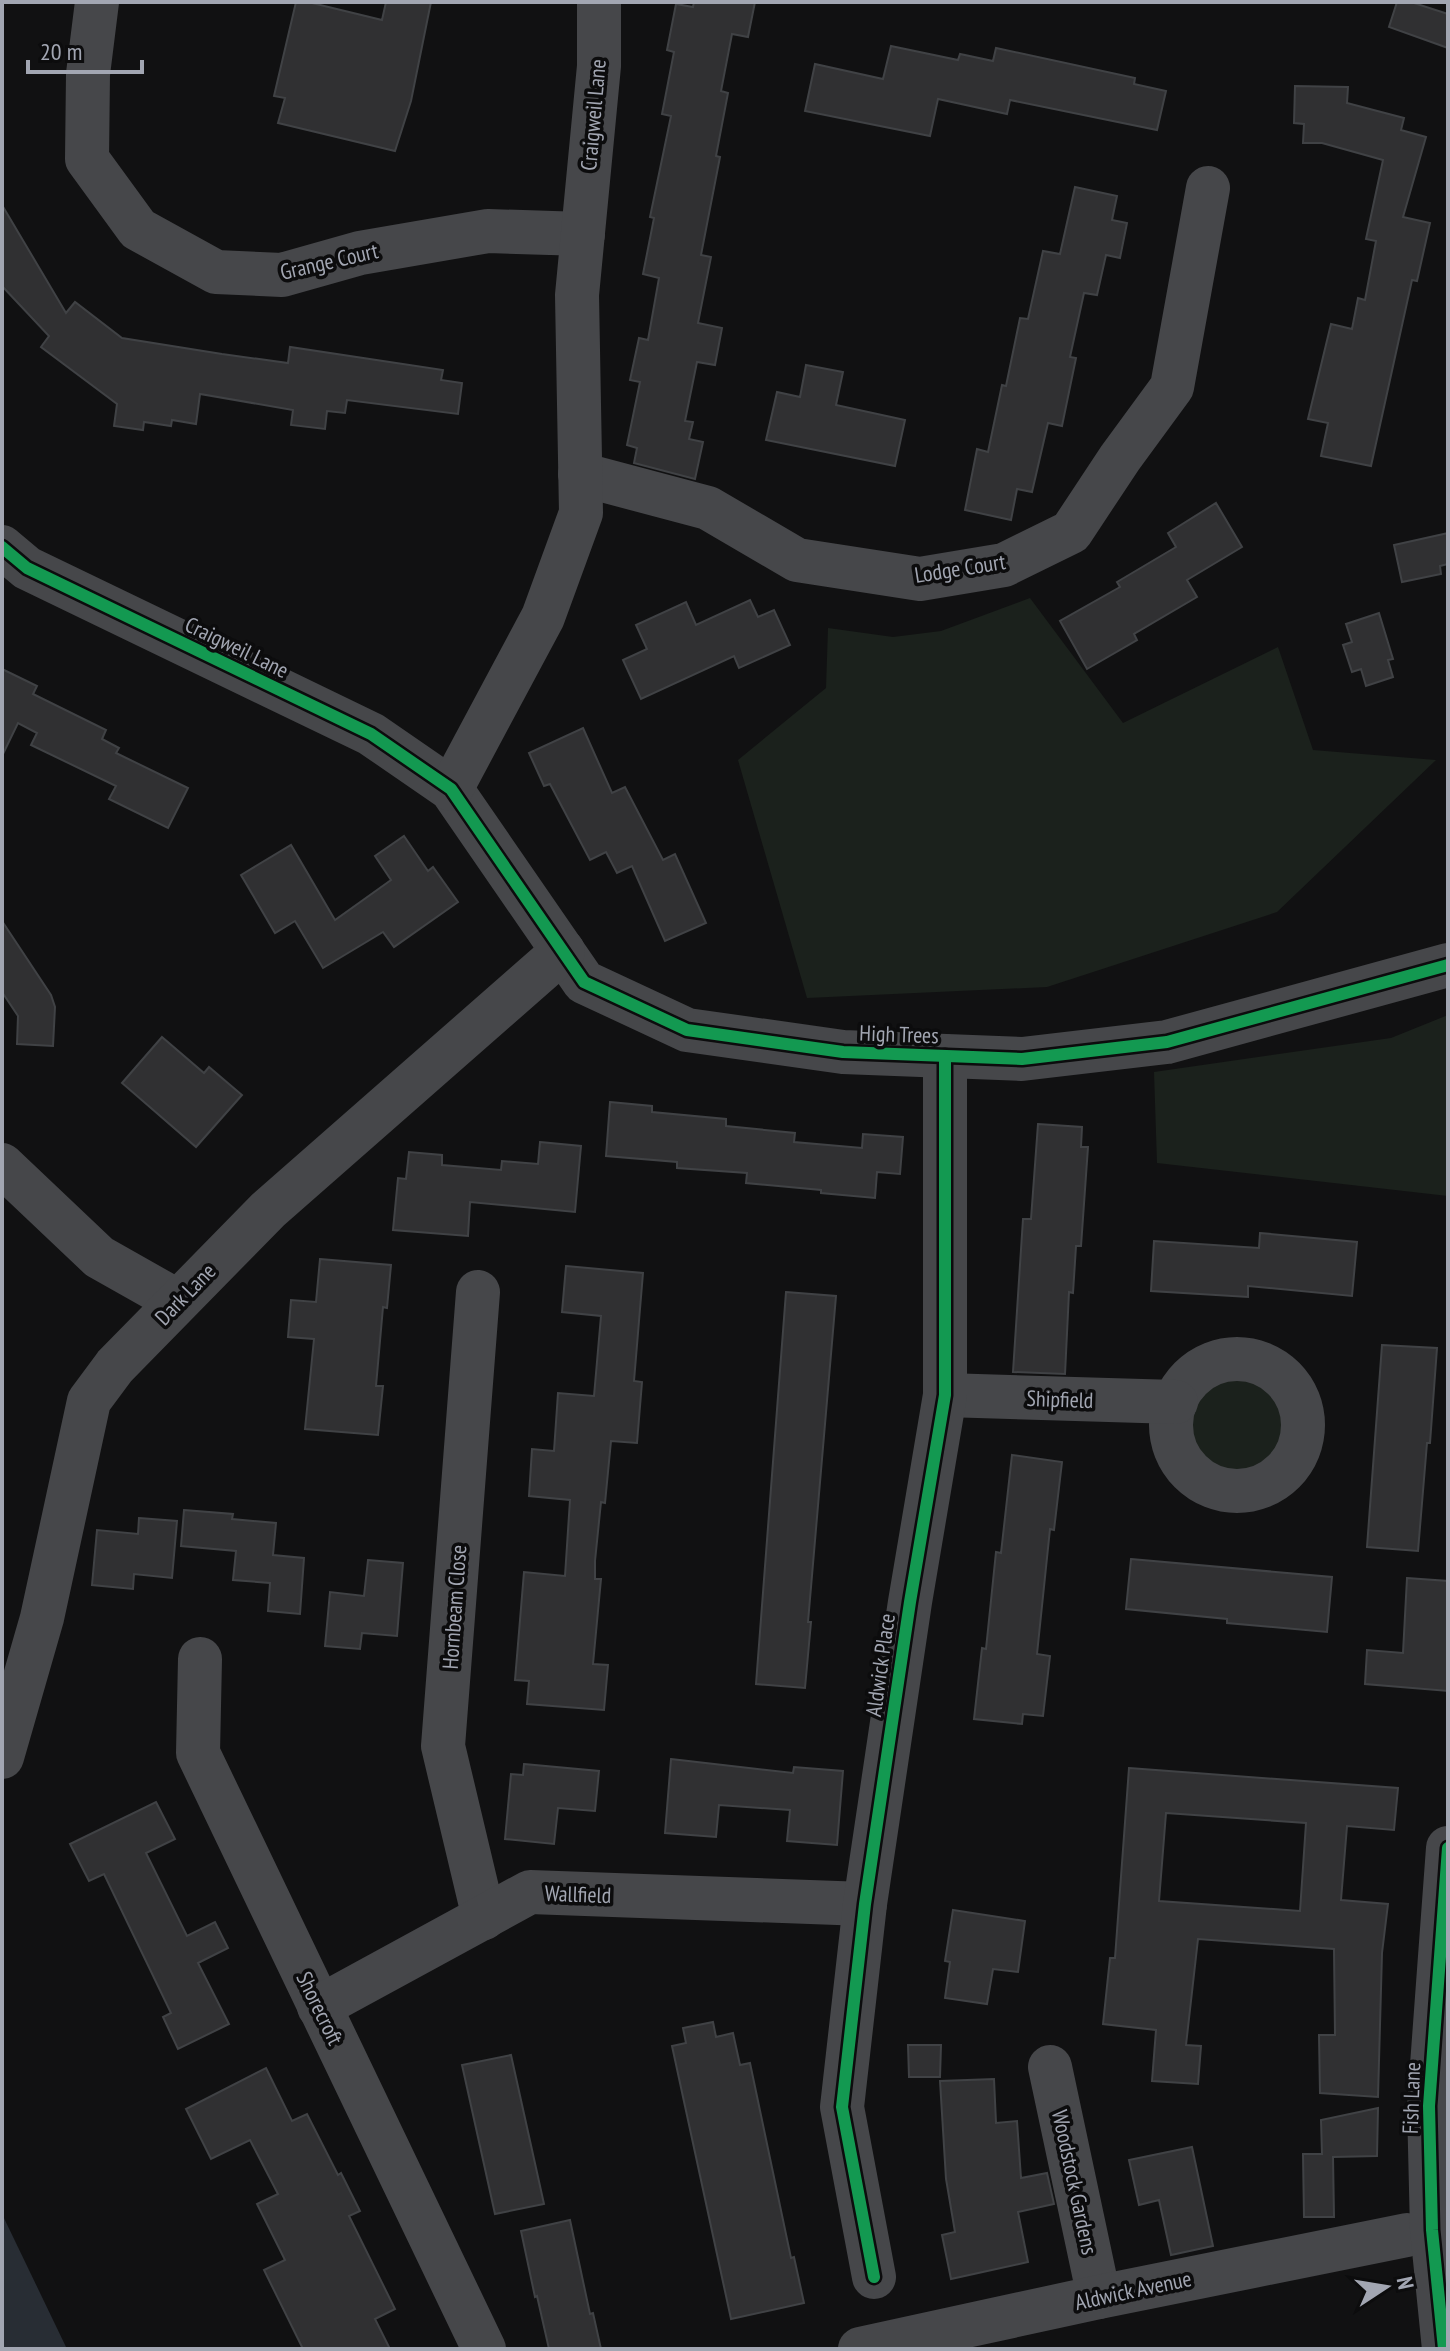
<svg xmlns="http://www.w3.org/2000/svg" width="1450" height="2351" font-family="'PT Sans Narrow',sans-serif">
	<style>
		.green { fill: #1b211c }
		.water { fill: #282d34 }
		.building { fill: #303032; stroke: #404245; stroke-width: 2; fill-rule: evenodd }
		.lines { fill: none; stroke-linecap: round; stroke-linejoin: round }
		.minor { stroke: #46474a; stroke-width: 44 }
		.cycleway-casing { stroke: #0c0c0d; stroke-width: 17 }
		.cycleway { stroke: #139951; stroke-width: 12 }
		.labels { text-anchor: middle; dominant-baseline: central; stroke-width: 7; stroke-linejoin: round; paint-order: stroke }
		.street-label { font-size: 22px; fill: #a2a6b2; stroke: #0c0c0d }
	</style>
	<rect width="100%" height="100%" fill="#111112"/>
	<g class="green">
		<path d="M1030,598L1123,723L1278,647L1313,750L1436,760L1277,912L1047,987L807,998L738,760L826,688L828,628L893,637L941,631Z"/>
		<path d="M1448,1015V1196L1157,1163L1154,1072L1391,1038Z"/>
		<circle cx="1238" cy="1425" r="55"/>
	</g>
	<path class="water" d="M2,2214L67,2349H2Z"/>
	<g class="building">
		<path d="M296,2H308L382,20L386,2H431L411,101L395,151L278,123L285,98L274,96Z"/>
		<path d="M694,2H755L748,37L732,34L721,91L728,93L716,156L720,157L701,255L711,257L698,323L722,328L715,365L697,362L685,421L693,422L689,439L703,442L695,479L634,463L637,448L627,445L640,382L630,380L639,338L648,340L659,278L643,274L654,218L650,217L671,116L662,114L674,52L667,50L676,4L693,7Z"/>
		<path d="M1397,2H1411L1448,14V48L1389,27Z"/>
		<path d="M891,46L958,60L960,54L993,61L996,48L1135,78L1134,84L1166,91L1157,130L1010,100L1007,114L938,99L930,136L805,111L815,64L883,79Z"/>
		<path d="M1295,86L1348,87L1347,103L1404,118L1401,130L1426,137L1403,217L1430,223L1417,281L1412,280L1371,466L1321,456L1328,423L1308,419L1331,324L1352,329L1358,298L1365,300L1376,241L1366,239L1383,160L1322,143H1303L1304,124L1294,123Z"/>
		<path d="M1075,187L1117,196L1112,220L1127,223L1120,258L1106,255L1097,295L1084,293L1070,357L1076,358L1062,426L1048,423L1032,492L1017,489L1011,520L965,510L977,449L988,452L1002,385L1006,386L1020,318L1028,319L1043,251L1060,254Z"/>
		<path d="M2,205L66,313L75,302L122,338L222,354L288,363L290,347L443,370L441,380L462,383L458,414L347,400L345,413L327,411L325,429L291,425L293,410L200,394L196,424L172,420L171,426L144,422L143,430L114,426L117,404L41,347L49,336L2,286Z"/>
		<path d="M806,365L843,372L836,405L905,420L895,466L766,440L777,392L800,397Z"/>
		<path d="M1216,503L1242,547L1187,580L1197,597L1134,634L1137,640L1087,669L1060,621L1120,587L1117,582L1176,547L1168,533Z"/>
		<path d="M1448,533V564L1440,566L1441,574L1402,582L1394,545Z"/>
		<path d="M750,600L758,617L774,610L790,645L739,668L734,656L641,699L623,660L647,649L636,625L686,602L696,625Z"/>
		<path d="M1379,613L1393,659L1388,660L1393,677L1366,686L1361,669L1352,672L1343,645L1352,642L1346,624Z"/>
		<path d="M2,669L37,686L33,694L106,730L102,739L119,748L116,753L188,788L168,828L109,799L116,786L31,745L37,733L18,723L2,756Z"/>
		<path d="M583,728L612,793L625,787L663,860L675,854L706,923L665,941L632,866L617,873L606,852L590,860L550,784L544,786L529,753Z"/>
		<path d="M404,836L428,871L433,867L458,902L394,947L383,932L323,968L295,921L275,933L241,875L291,845L335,920L391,880L375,856Z"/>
		<path d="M2,921L51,995L55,1007L53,1046L17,1044L18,1016L2,992Z"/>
		<path d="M162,1037L204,1073L209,1067L242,1095L196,1147L122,1083Z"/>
		<path d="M610,1102L652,1106V1112L726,1119V1126L795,1133L794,1142L862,1148L863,1134L903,1137L900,1174L877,1172L875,1198L821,1193V1190L746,1183L747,1173L677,1168V1162L606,1156Z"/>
		<path d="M1038,1124L1082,1127L1081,1147H1088L1081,1246H1076L1073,1293L1069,1292L1065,1374L1013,1372L1023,1219H1031Z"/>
		<path d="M540,1142L581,1146L575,1212L470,1202L468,1236L393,1230L398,1178L406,1179L409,1152L442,1155V1165L501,1170L502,1161L538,1164Z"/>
		<path d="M1260,1233L1357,1242L1352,1296L1248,1286V1297L1151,1291L1154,1241L1259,1248Z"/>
		<path d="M320,1259L391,1265L387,1308L383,1307L376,1386H383L378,1435L305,1429L314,1339L288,1337L291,1300L316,1302Z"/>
		<path d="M566,1266L643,1273L634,1381L642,1382L637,1443L611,1441L605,1503L601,1502L595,1561V1579H601L593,1664L608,1665L604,1710L527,1704L529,1681L515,1680L524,1572L565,1576L570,1500L529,1496L532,1449L554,1451L558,1393L594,1396L601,1316L562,1312Z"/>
		<path d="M786,1292L836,1296L808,1622H811L805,1688L756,1684Z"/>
		<path d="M1382,1345L1437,1348L1430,1443H1427L1418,1551L1367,1547Z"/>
		<path d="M1012,1455L1062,1462L1054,1530L1050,1529L1037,1654L1050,1656L1043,1716L1023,1714L1022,1724L974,1719L982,1648L986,1649L996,1552L1001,1553Z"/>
		<path d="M184,1510L233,1514L232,1519L276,1523L273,1555L304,1558L300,1614L268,1611L270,1583L233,1580L236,1551L181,1546Z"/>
		<path d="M139,1518L177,1521L172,1578L134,1574L133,1589L92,1585L97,1530L138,1534Z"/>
		<path d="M1131,1559L1332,1577L1327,1632L1227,1623V1619L1126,1609Z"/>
		<path d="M368,1560L403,1563L397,1636L362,1633L360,1649L325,1646L330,1592L364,1596Z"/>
		<path d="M1407,1578L1448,1581V1691L1365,1684L1367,1650L1403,1653Z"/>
		<path d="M671,1759L793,1773L794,1767L843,1771L837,1845L787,1841L790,1810L719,1805L716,1837L665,1833Z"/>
		<path d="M524,1764L599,1771L595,1811L558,1808L554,1844L505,1839L511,1774L523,1775Z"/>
		<path d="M1129,1768L1398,1788L1394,1830L1347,1826L1341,1900L1388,1904L1382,1953L1378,2097L1320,2093L1319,2035H1335L1334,1949L1198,1939L1186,2045L1201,2046L1198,2084L1152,2081L1156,2030L1103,2024L1110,1958H1115ZM1166,1813L1306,1823L1300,1911L1159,1901Z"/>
		<path d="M156,1802L175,1839L146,1853L187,1936L215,1922L228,1948L198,1963L229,2024L178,2049L163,2017L171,2013L104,1874L89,1881L70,1844Z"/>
		<path d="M953,1910L1025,1921L1018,1972L993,1969L987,2004L945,1998L950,1962L945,1961Z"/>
		<path d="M713,2022L716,2037L733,2033L740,2065L750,2063L791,2258L794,2257L804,2303L731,2319L672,2046L686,2043L683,2028Z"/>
		<path d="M908,2045H941L940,2077H909Z"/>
		<path d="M511,2055L544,2204L495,2214L462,2065Z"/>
		<path d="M266,2068L292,2121L307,2114L338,2175L341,2173L360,2211L349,2216L395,2309L375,2319L390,2349H303L264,2270L285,2260L257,2204L278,2194L250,2140L211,2159L186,2109Z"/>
		<path d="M994,2079L996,2123L1017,2121L1021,2178L1047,2173L1054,2204L1018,2212L1028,2262L951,2279L942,2235L955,2232L946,2179L940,2081Z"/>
		<path d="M1378,2108L1377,2156L1333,2157L1334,2217H1304L1303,2154H1322L1321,2120Z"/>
		<path d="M1192,2147L1213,2246L1171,2255L1159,2200L1139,2205L1129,2160Z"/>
		<path d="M570,2220L590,2314L593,2313L601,2349H549L537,2296L535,2297L521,2231Z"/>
	</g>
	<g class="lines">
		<g class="minor">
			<path d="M97,2L88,74L87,159L138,229L216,272L282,275L360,253L488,231L583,234"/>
			<path d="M580,474L708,508L797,560L920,579L1004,565L1071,532L1120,458L1172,387L1208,188"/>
			<path d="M2,547L27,568L371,734L451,789L584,982L687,1030L843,1052L1022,1059L1167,1042L1448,965"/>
			<path d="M451,789L543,617L581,513L577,295L599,66V2"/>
			<path d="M2,1165L99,1257L177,1301"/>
			<path d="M478,1292L443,1746L484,1918"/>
			<circle cx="1237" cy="1425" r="66"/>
			<path d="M945,1395L1176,1402"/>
			<path d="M200,1659L198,1753L484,2349"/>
			<path d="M2,1757L42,1618L89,1401L115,1366L268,1210L563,951"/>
			<path d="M319,2007L530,1892L865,1904"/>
			<path d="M1050,2067L1099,2297"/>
			<path d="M874,2277L842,2107L865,1904L910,1602L945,1395V1056"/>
			<path d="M860,2349L1099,2297L1407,2235"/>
			<path d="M1444,2349L1432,2230L1429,2106L1448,1848"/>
		</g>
		<g class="cycleway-casing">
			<g id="cycleway">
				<path d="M2,547L27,568L371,734L451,789L584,982L687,1030L843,1052L1022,1059L1167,1042L1448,965"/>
				<path d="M874,2277L842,2107L865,1904L910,1602L945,1395V1056"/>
				<path d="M1444,2349L1432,2230L1429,2106L1448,1848"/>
			</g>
		</g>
		<use href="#cycleway" class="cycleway"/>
	</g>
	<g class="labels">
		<g class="street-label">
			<text transform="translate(593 115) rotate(-85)">Craigweil Lane</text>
			<text transform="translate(329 261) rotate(-13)">Grange Court</text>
			<text transform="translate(960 568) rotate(-9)">Lodge Court</text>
			<text transform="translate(237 647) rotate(26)">Craigweil Lane</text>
			<text transform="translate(899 1034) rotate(2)">High Trees</text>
			<text transform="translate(185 1294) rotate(-46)">Dark Lane</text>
			<text transform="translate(1060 1399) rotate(2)">Shipfield</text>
			<text transform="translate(454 1607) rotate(-86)">Hornbeam Close</text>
			<text transform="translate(880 1665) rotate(-82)">Aldwick Place</text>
			<text transform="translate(578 1894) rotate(2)">Wallfield</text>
			<text transform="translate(320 2008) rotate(64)">Shorecroft</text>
			<text transform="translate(1411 2098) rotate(-88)">Fish Lane</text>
			<text transform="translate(1075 2182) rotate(78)">Woodstock Gardens</text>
			<text transform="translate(1133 2290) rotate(-12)">Aldwick Avenue</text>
		</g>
	</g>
	<rect width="1450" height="2351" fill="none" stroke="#a2a6b2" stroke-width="8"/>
	<g transform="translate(1386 2287) rotate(78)" stroke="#0c0c0d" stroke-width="6" paint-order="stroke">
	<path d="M0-6L14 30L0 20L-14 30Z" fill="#a2a6b2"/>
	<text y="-12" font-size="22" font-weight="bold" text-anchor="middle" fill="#a2a6b2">N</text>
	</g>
	<path d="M28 60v12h114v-12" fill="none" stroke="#a2a6b2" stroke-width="4"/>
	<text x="40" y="60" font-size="24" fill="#a2a6b2" stroke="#0c0c0d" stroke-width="6" paint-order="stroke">20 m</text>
</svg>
